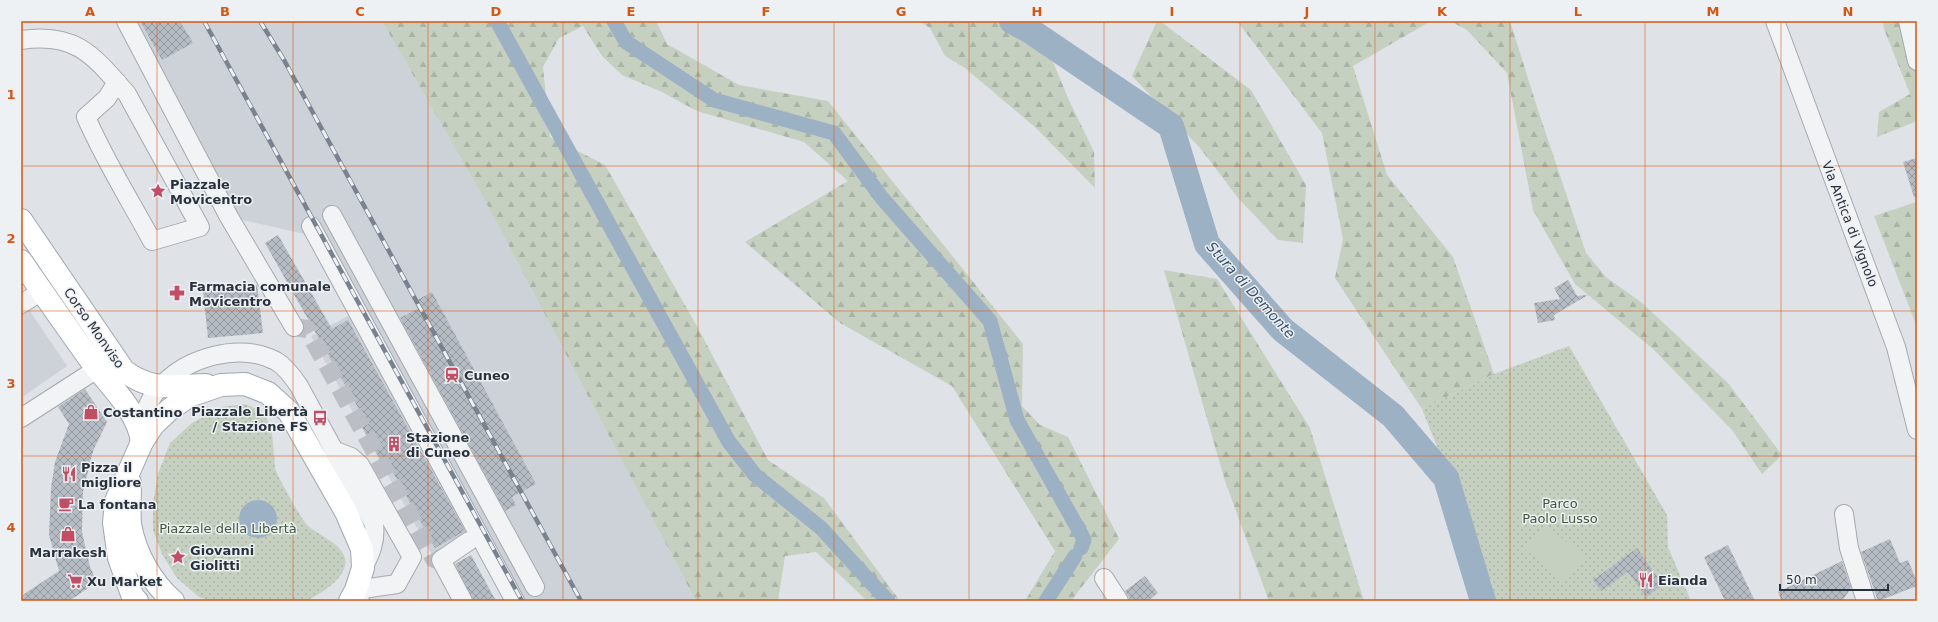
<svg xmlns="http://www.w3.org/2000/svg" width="1938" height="622" font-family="'DejaVu Sans',sans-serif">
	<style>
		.built { fill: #cdd1d8 }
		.forest { fill: url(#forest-firs) }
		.park { fill: url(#park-dots) }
		.garden { fill: #c5d0c0 }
		.water { fill: #9db1c4 }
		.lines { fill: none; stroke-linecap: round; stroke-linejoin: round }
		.canal { stroke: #9db1c4; stroke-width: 15 }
		.river { stroke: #9db1c4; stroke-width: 26 }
		.building { fill: url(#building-cross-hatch) }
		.minor-tunnel { stroke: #bbbfc5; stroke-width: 18; stroke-dasharray: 18 9; stroke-linecap: butt }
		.minor-casing { stroke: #a5a9b0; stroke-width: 20 }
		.major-casing { stroke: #9fa7b1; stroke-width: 24 }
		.minor { stroke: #f1f3f5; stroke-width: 18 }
		.major { stroke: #fff; stroke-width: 22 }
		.rail-casing { stroke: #79828f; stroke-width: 4.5 }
		.rail { stroke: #eef1f4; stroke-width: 3; stroke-dasharray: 9; stroke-linecap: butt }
		.grid { fill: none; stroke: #d55511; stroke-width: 1; stroke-opacity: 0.55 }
		.labels { text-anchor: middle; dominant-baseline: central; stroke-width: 3; stroke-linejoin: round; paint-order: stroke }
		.poi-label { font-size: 13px; font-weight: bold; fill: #29313c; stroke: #eef1f4; text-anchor: start }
		.street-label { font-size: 13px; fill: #29313c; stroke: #eef1f4 }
		.park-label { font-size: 13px; fill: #3f5638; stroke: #eef1f4 }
		.water-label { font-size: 14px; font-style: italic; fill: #37516c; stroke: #eef1f4 }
		.neatline { fill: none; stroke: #d55511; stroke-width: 1.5 }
		.grid-label { font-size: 13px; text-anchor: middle; font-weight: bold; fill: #d55511 }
	</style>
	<defs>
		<pattern id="forest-firs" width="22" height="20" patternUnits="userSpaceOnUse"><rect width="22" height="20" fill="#c5d0c0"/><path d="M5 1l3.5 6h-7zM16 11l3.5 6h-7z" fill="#a9b3a6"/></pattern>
		<pattern id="park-dots" width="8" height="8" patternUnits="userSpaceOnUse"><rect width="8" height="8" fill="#c5d0c0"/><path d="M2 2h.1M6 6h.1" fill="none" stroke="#a9b3a6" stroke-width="1.8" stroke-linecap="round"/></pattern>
		<pattern id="building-cross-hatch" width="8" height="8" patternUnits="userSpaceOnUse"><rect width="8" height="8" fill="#b6bcc3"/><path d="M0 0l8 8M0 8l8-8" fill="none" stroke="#9499a0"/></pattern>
	</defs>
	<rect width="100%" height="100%" fill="#dfe2e7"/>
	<g class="built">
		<path d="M126,21H382L483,197L696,601H506L469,534L432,555L311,336L350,315L305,234L229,217Z"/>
		<path d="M21,298L67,366L21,398Z"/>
	</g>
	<g class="forest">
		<path d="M382,21H656L667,44L739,85L828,101L1023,344L1022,406L1040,425L1068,437L1119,539L1071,601H1025L1055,551L952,386L840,323L745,242L848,181L804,142L697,111L662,92L622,75L602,56L583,26L559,38L543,67L550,137L605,165L698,328L768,460L824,498L900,601H867L816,552L785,556L778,601H696L483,197Z"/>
		<path d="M919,21H1036L1068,98L1094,152L1095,188L1036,128L965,68L945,56L930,28Z"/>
		<path d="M1157,21H1160L1251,90L1306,185L1303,243L1278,240L1238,198L1200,148L1132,76Z"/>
		<path d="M1237,21H1431L1353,66L1387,175L1453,257L1494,374L1422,409L1335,278L1343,239L1322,133Z"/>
		<path d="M1450,21H1510L1536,104L1586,253L1607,278L1641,302L1728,383L1782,455L1762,474L1732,430L1653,349L1575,284L1533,210L1507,73L1467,30Z"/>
		<path d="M1883,21H1917V121L1877,137L1879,112L1910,94L1884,29Z"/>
		<path d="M1916,202L1917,204V327L1874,216Z"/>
		<path d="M1164,270L1217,279L1310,428L1364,601H1269L1225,481Z"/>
	</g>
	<g class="park">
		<path d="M1569,346L1667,515L1668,547L1691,601H1495L1492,584L1422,409L1494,374Z"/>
		<path d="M244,404C273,413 272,429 274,456C275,460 274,466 276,471C280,481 300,516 306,524C315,533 329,538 338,547C361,569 325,592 306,601H212L199,597L177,578L162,554L153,530V502L158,474L170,443L192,423L222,407Z"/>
	</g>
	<path class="garden" d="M1546,525L1586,558L1566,582L1524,549Z"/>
	<circle class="water" cx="258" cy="519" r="19"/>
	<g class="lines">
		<g class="canal">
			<path d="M497,21L729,442L755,475L821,528L888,601"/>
			<path d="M614,21L626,42L714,100L834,133L882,198L990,321L1017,420L1080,532L1084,540L1081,548"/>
			<path d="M1046,601L1075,556"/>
		</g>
		<path class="river" d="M1012,21L1029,30L1171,126L1207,244L1283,330L1393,416L1446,478L1483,601"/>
	</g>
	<g class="building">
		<path d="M140,21H180L193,43L162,60Z"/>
		<path d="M1917,158V197H1914L1903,162Z"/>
		<path d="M278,235L332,329L348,320L465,531L435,548L393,472L388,474L356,416L361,413L265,243Z"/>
		<path d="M1568,280L1577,296L1588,295L1554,315L1555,320L1538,323L1534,303L1560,299L1554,288Z"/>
		<path d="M257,285L263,333L208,338L203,291Z"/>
		<path d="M432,292L536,484L512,497L516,505L505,511L400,318L421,307L417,300Z"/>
		<path d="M85,389L107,422L93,451L83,492L82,532L90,567L97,582L69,601H21V596L59,571L49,535L51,488L55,462L69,424L58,407Z"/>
		<path d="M1890,539L1900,563L1908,560L1917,582V586L1878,601L1861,552Z"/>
		<path d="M1728,545L1755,601H1725L1704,557Z"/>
		<path d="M1637,548L1663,585L1646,597L1628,572L1601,591L1593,580Z"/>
		<path d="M471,555L496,601H473L455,564Z"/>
		<path d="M1842,561L1851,588L1842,601H1782L1778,592Z"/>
		<path d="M1145,576L1158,593L1148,601H1131L1125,591Z"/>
	</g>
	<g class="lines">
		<path class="minor-tunnel" d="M294,327L307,329L434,559L441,560"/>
		<g class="minor-casing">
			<g id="minor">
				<path d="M126,21L229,217L294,327"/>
				<path d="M1775,21L1896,347L1917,430"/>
				<path d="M1908,21L1917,61"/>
				<path d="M21,40C76,32 93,55 127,94L200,227L152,241C130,200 105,161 86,117L107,98L117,82"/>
				<path d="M332,215L535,587"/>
				<path d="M311,226L515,601"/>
				<path d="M21,304L42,291"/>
				<path d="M21,418L97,369"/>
				<path d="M140,428C145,413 149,398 160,387C187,357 239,342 276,361C286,367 293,377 299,386L374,524C376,541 371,553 363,568"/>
				<path d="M333,450L351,457L360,465L412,557L397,584L356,590L360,601"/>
				<path d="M1844,514L1849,548L1866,601"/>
				<path d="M1104,578L1119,601"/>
				<path d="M463,601L441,560L469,541"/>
			</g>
		</g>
		<g class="major-casing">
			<g id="major">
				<path d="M21,220L124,371C153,392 172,386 206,385"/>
				<path d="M21,261C43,293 66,326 89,358C108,385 137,408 142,442"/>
				<path d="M130,483C130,496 129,511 130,524C135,553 151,582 173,601"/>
				<path d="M137,601L133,597L119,558L114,523L116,501L142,442L153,425L169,410L189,396L221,385L245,384L268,393L289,412L346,512L362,549L363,568L356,590L350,601"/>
			</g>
		</g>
		<use href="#minor" class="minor"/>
		<use href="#major" class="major"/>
		<g class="rail-casing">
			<g id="rail">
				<path d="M204,21L522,601"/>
				<path d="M260,21L284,60L581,601"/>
			</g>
		</g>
		<use href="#rail" class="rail"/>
	</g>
	<path class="grid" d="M157,21V601M293,21V601M428,21V601M563,21V601M698,21V601M834,21V601M969,21V601M1104,21V601M1240,21V601M1375,21V601M1510,21V601M1645,21V601M1781,21V601M21,166H1917M21,311H1917M21,456H1917"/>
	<defs>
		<g id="sight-bare" transform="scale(1.2)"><path d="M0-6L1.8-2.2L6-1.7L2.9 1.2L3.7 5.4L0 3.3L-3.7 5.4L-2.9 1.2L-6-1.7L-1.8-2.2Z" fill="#c14e64" stroke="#eef1f4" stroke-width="2.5" paint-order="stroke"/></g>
		<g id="pharmacy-bare" transform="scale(1.2)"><path d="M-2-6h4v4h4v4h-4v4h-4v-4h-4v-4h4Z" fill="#c14e64" stroke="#eef1f4" stroke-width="2.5" paint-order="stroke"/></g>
		<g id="station-bare" transform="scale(1.2)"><path d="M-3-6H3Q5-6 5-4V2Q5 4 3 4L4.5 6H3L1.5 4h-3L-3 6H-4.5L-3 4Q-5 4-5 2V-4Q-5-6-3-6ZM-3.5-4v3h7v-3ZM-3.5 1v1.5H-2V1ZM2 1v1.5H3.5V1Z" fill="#c14e64" stroke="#eef1f4" stroke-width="2.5" paint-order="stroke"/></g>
		<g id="shop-bare" transform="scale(1.2)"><path d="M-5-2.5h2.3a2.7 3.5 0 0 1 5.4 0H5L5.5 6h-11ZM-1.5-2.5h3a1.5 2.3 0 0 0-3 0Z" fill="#c14e64" stroke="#eef1f4" stroke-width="2.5" paint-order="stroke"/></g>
		<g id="bus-bare" transform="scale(1.2)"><path d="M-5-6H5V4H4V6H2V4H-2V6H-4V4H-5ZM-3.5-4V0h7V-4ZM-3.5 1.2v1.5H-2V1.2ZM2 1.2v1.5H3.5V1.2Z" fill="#c14e64" stroke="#eef1f4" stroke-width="2.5" paint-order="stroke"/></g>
		<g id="building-bare" transform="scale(1.2)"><path d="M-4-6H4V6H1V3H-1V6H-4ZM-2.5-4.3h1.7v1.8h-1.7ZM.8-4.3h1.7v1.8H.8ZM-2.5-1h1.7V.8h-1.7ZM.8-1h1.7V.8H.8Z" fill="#c14e64" stroke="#eef1f4" stroke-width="2.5" paint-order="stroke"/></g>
		<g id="restaurant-bare" transform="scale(1.2)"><path d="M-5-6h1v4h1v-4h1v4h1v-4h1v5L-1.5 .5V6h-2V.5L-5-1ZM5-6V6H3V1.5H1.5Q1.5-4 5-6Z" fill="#c14e64" stroke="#eef1f4" stroke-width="2.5" paint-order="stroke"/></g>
		<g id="cafe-bare" transform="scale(1.2)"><path d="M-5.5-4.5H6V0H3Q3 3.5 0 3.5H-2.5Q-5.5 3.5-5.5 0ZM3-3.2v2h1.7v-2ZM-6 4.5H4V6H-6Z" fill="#c14e64" stroke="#eef1f4" stroke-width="2.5" paint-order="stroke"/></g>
		<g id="supermarket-bare" transform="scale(1.2)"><path d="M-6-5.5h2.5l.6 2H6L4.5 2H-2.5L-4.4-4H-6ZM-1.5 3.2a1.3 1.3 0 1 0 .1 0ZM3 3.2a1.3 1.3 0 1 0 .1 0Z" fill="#c14e64" stroke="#eef1f4" stroke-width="2.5" paint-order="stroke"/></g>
	</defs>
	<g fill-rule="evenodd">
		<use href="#sight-bare" x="158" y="191"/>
		<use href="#pharmacy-bare" x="177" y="293"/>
		<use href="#station-bare" x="452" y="375"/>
		<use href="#shop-bare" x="91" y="412"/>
		<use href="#bus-bare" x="320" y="418"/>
		<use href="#building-bare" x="394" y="444"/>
		<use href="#restaurant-bare" x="69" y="474"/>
		<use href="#cafe-bare" x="66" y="504"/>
		<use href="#shop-bare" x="68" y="534"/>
		<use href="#sight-bare" x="178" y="557"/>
		<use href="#restaurant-bare" x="1646" y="580"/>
		<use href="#supermarket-bare" x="75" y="581"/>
	</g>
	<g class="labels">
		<g class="poi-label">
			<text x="170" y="184">Piazzale<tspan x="170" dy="15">Movicentro</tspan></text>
			<text x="189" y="286">Farmacia comunale<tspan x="189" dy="15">Movicentro</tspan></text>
			<text x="464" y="375">Cuneo</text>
			<text x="308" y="411" text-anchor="end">Piazzale Libertà<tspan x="308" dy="15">/ Stazione FS</tspan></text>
			<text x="103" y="412">Costantino</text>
			<text x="406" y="437">Stazione<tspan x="406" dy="15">di Cuneo</tspan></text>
			<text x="81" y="467">Pizza il<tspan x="81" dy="15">migliore</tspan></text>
			<text x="78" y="504">La fontana</text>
			<text x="190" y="550">Giovanni<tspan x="190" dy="15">Giolitti</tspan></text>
			<text x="68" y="552" text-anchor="middle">Marrakesh</text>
			<text x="1658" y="580">Eianda</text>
			<text x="87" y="581">Xu Market</text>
		</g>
		<g class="street-label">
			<text transform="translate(1850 224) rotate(69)">Via Antica di Vignolo</text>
			<text transform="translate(94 328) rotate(55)">Corso Monviso</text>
		</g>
		<g class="park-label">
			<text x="1560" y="503">Parco<tspan x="1560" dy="15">Paolo Lusso</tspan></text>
			<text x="228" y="528">Piazzale della Libertà</text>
		</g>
		<g class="water-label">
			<text transform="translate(1251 290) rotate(48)">Stura di Demonte</text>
		</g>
	</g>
	<rect width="1938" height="622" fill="none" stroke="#eef1f4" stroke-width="44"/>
	<path d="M1780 584v6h108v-6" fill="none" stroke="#29313c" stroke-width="2"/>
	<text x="1786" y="584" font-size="12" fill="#29313c" stroke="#eef1f4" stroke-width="3" paint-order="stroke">50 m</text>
	<rect x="22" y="22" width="1894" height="578" class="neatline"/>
	<g class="grid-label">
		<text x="90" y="16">A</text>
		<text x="225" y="16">B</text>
		<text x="360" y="16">C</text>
		<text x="496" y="16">D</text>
		<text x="631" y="16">E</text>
		<text x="766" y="16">F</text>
		<text x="901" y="16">G</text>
		<text x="1037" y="16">H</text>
		<text x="1172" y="16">I</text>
		<text x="1307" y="16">J</text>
		<text x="1442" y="16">K</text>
		<text x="1578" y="16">L</text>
		<text x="1713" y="16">M</text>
		<text x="1848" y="16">N</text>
		<text x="11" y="99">1</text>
		<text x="11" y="243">2</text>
		<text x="11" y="388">3</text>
		<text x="11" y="532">4</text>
	</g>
</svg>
